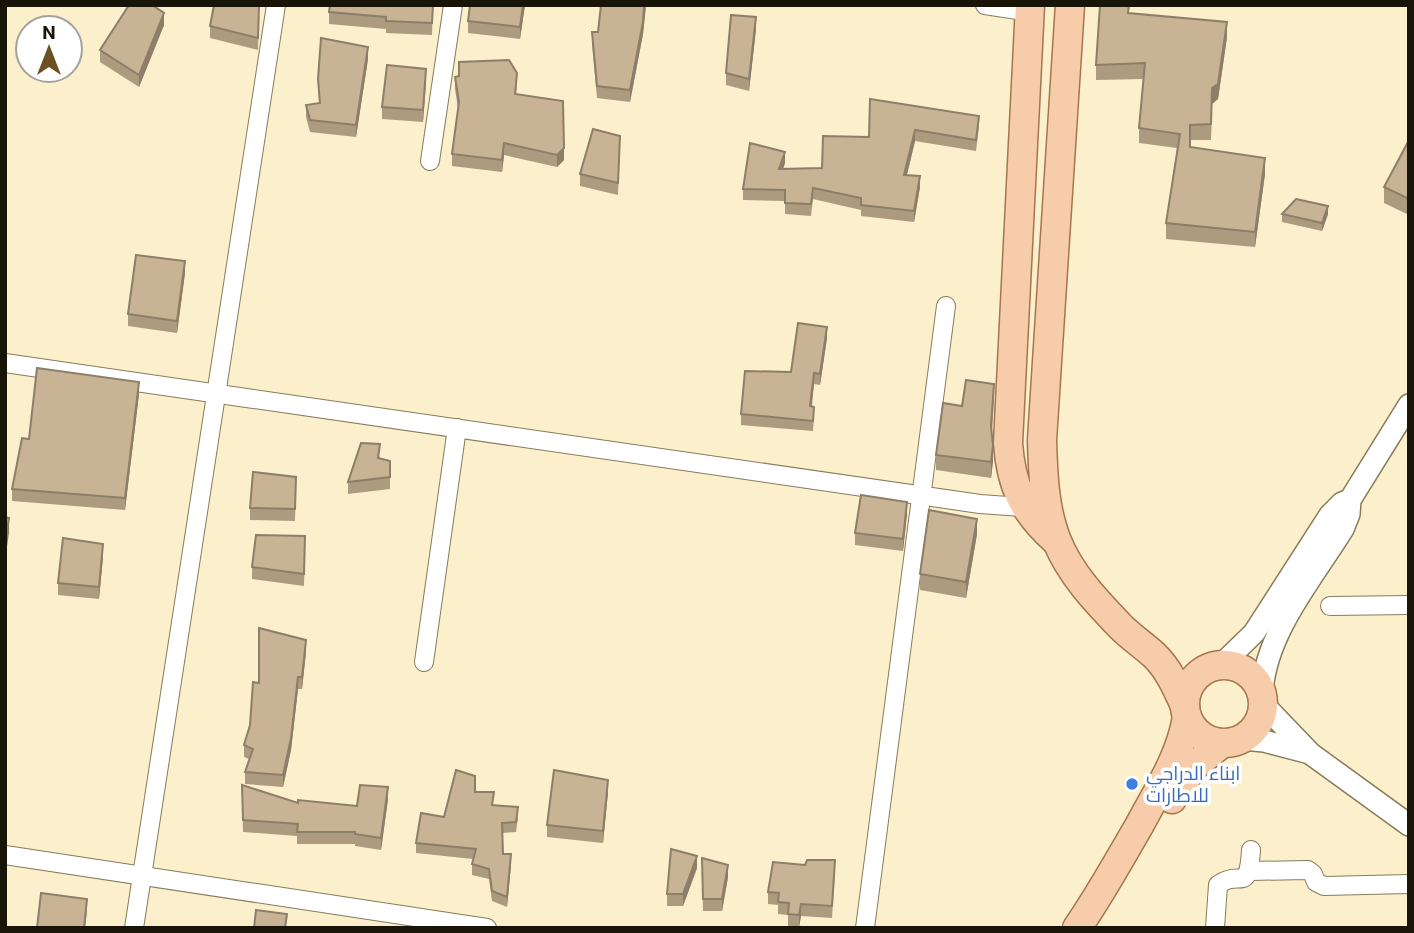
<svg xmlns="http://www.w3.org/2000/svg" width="1414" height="933" font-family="Roboto,Cairo,sans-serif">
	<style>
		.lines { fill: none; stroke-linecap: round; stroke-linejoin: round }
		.minor-casing { stroke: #877b5a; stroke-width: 20 }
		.tertiary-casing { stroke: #877b5a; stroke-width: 24 }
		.primary-casing { stroke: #a5764d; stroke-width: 31 }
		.minor { stroke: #fff; stroke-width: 18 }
		.tertiary { stroke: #fff; stroke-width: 21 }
		.primary { stroke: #f7ccaa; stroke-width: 28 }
		.wall { fill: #ac9b7f }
		.shaded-wall { fill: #8c7e68 }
		.building { fill: #c8b494; stroke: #8c7e68; stroke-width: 2 }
		.shop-dot { fill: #3f7fe0; stroke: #fff; stroke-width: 2.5 }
		.labels { text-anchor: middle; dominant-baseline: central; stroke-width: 7; stroke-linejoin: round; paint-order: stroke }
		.shop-label { font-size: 19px; fill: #366cbe; stroke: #fff; text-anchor: start }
	</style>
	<rect width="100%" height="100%" fill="#fcefcb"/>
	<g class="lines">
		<g class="minor-casing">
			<g id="minor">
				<path d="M985,5L1030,12"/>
				<path d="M430,161L453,5"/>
				<path d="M5,363L980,504L1034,508"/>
				<path d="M1330,606L1409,605"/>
				<path d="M424,662L457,428"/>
				<path d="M5,855L487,928"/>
				<path d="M1250,871L1308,870L1313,874L1316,882L1324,886L1409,884"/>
				<path d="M134,928L276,5"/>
				<path d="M865,928L946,306"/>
				<path d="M1215,928L1218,885C1240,868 1248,896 1251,850"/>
			</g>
		</g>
		<g class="tertiary-casing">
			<g id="tertiary">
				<path d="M1221,665L1254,633L1330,515L1342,503L1350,500"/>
				<path d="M1262,692C1266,632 1312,579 1343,529L1349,514L1350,500L1409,405"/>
				<path d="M1264,705L1311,754L1409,825"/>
				<path d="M1243,739L1264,741L1306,752"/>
			</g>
		</g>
		<g class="primary-casing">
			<g id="primary">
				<path d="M1030,5L1008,443C1011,486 1023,511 1055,540"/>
				<path d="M1070,5L1042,440C1043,473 1044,509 1057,541C1070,574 1097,602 1121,627C1131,637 1143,645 1154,655C1168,668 1177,688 1185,706"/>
				<circle cx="1224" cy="704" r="39"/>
				<path d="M1172,799L1193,767L1221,744"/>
				<path d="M1077,928C1100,895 1119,860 1139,826C1158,790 1180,758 1187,717"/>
			</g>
		</g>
		<use href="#minor" class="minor"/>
		<use href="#tertiary" class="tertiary"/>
		<use href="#primary" class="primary"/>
	</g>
	<g class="wall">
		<path d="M433,5L432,35L386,33V29L329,24V12Z"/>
		<path d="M525,5L520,39L468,33V21Z"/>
		<path d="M601,5H646L643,34L630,102L597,98L592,44V32H598Z"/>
		<path d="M1129,13L1227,37L1218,99L1212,104L1211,140H1190V147L1265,174L1255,247L1166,239V223L1177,148L1139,143V128L1144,79L1096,80V65Z"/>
		<path d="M259,17L258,50L210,38V26Z"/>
		<path d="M164,25L139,87L100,62V50Z"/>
		<path d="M756,29L749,91L726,85V73Z"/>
		<path d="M368,59L356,137L310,132L306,117V105L319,103L318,79Z"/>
		<path d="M455,77L517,85L516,95L564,160L557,167L504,155L502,172L452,166V154L458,109L455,89Z"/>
		<path d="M426,81L423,122L382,119V107Z"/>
		<path d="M870,99L979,127L976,151L915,141L907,175L920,187L914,222L861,216V210L813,199L811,216L785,214V201L743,200V189L785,163L783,169L822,168L869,137Z"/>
		<path d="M1409,140V215L1384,203V187Z"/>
		<path d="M620,148L618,195L580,186V174Z"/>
		<path d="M1282,214H1328L1322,231L1282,222Z"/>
		<path d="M185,273L177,333L128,326V314Z"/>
		<path d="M827,338L820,385L814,384L812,406L814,418L813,431L741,425V414L791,372Z"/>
		<path d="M139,394L125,510L12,501V489L29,439Z"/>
		<path d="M994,400L992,432L993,461L991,478L936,470V455L962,406Z"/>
		<path d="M380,456L379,459L390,461V489L348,494V482Z"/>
		<path d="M296,477L295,521L250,520V508Z"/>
		<path d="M907,514L903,551L855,545V533Z"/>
		<path d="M977,534L966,598L920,590V574Z"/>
		<path d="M305,536L304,586L252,579V567Z"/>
		<path d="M103,556L99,599L58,595V583Z"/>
		<path d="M306,652L302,689H298L291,750L283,787L245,784V772L249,759L244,757V745L250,725L259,683Z"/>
		<path d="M242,785L298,803L357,806L388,799L381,850L355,846V844H297V836L243,832Z"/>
		<path d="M475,792L494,805L518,818L516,832L502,833L503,854L511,864L507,907L492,901L489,879L472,875V864L473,859L416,853V843L444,817Z"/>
		<path d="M608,792L603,843L547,837V825Z"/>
		<path d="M702,858L728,877L722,911H703Z"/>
		<path d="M697,868L683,906H667V894Z"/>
		<path d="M835,872L832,918L801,916L799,927L788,926V915L778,914V905L768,904V892Z"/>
	</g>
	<g class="shaded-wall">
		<path d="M523,5H525L520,39V27Z"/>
		<path d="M644,5H646L643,34L630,102V90Z"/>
		<path d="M164,13V25L139,87V75Z"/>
		<path d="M756,17V29L749,91V79Z"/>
		<path d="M1227,22V37L1218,99L1212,104L1211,140L1212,88Z"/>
		<path d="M368,47V59L356,137V125Z"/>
		<path d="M426,69V81L423,122V110Z"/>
		<path d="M915,130V141L904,186V175Z"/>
		<path d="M504,143V155L502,172V160Z"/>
		<path d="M564,148V160L557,167V155Z"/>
		<path d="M785,152V163L779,180V169Z"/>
		<path d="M1265,158V174L1255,247V232Z"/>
		<path d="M920,176V187L914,222V211Z"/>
		<path d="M1328,206V214L1322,231V223Z"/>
		<path d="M185,261V273L177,333V321Z"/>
		<path d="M827,327V338L820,385V374Z"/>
		<path d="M814,373V384L810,417V406Z"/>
		<path d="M139,382V394L125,510V498Z"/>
		<path d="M993,445V461L991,478V462Z"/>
		<path d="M907,502V514L903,551V539Z"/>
		<path d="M9,518V533L5,560V544Z"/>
		<path d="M977,519V534L966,598V582Z"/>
		<path d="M103,544V556L99,599V587Z"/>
		<path d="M306,640V652L302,689V677Z"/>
		<path d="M298,677V689L291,750L283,787V775Z"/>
		<path d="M608,780V792L603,843V831Z"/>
		<path d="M388,787V799L381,850V838Z"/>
		<path d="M511,854V864L507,907V897Z"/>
		<path d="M697,856V868L683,906V894Z"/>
		<path d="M728,865V877L722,911V899Z"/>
		<path d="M87,899V911L85,928H84Z"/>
		<path d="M801,904V916L799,927V915Z"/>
	</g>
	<g class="building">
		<path d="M129,5H152L164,13L139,75L100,50Z"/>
		<path d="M214,5H259L258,38L210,26Z"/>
		<path d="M330,5H433L432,23L386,21V17L329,12Z"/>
		<path d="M470,5H523L520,27L468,21Z"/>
		<path d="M601,5H644L643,22L630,90L597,86L592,32H598Z"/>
		<path d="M1100,5H1129L1128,13L1227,22L1218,84L1212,88L1211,124L1190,125V147L1265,158L1255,232L1166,223L1180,134L1139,128L1145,63L1096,65Z"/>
		<path d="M731,15L756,17L749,79L726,73Z"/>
		<path d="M321,38L368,47L356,125L310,120L306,105L320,103L318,79Z"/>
		<path d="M509,60L517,73L515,94L563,101L564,148L557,155L504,143L502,160L452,154L459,102L455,77L459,76V62Z"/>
		<path d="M387,65L426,69L423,110L382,107Z"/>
		<path d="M870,99L979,116L976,140L915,130L904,175L920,176L914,211L861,205V198L813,188L811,204L785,203V190L743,189L750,143L785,152L779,169L822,168L823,136L869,137Z"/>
		<path d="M593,129L620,136L618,183L580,174Z"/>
		<path d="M1409,140V199L1384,187Z"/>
		<path d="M1296,199L1328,206L1322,223L1282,214Z"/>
		<path d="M136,255L185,261L177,321L128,314Z"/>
		<path d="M798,323L827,327L820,374L814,373L810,406L814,407L813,421L741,414L745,371L791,372Z"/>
		<path d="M37,368L139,382L125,498L12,489L22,438L29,439Z"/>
		<path d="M966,380L994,384L991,426L993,445L991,462L936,455L943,403L962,406Z"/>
		<path d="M361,443L380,444L378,458L390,461V477L348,482Z"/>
		<path d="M253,472L296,477L295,509L250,508Z"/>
		<path d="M861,495L907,502L903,539L855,533Z"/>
		<path d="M929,510L977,519L966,582L920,574Z"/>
		<path d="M5,517L9,518L5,544Z"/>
		<path d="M256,535L305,536L304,574L252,567Z"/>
		<path d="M63,538L103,544L99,587L58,583Z"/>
		<path d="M259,628L306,640L302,677H298L291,738L283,775L245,772L253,749L244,745L250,725L253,682L259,683Z"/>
		<path d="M456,770L475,776V792H494L492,805L518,807L516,822L502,823L503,854H511L507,897L492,891L489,869L472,864L476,849L416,843L421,813L444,817Z"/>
		<path d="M554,770L608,780L603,831L547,825Z"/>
		<path d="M242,785L298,803V800L357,806L360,785L388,787L381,838L355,834V832H297L298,824L243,820Z"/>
		<path d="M671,849L697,856L683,894H667Z"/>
		<path d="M702,858L728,865L722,899H703Z"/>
		<path d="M807,860H835L832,906L801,904L799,915L788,914L789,903L778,902L779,893L768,892L773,862L805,865Z"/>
		<path d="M41,893L87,899L84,928H37Z"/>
		<path d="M256,910L287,914L285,928H254Z"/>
	</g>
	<circle class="shop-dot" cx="1132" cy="784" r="7"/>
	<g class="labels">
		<g class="shop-label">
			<text x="1146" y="773">ابناء الدراجي<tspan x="1146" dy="22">للاطارات</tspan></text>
		</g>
	</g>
	<rect width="1414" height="933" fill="none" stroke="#181407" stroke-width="14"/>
	<g transform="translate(49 49)"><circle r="33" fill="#ffffff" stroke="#a3a19c" stroke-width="2"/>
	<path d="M0-5L12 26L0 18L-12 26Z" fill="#6b5022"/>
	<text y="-10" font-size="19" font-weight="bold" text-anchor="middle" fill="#181407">N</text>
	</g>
</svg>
